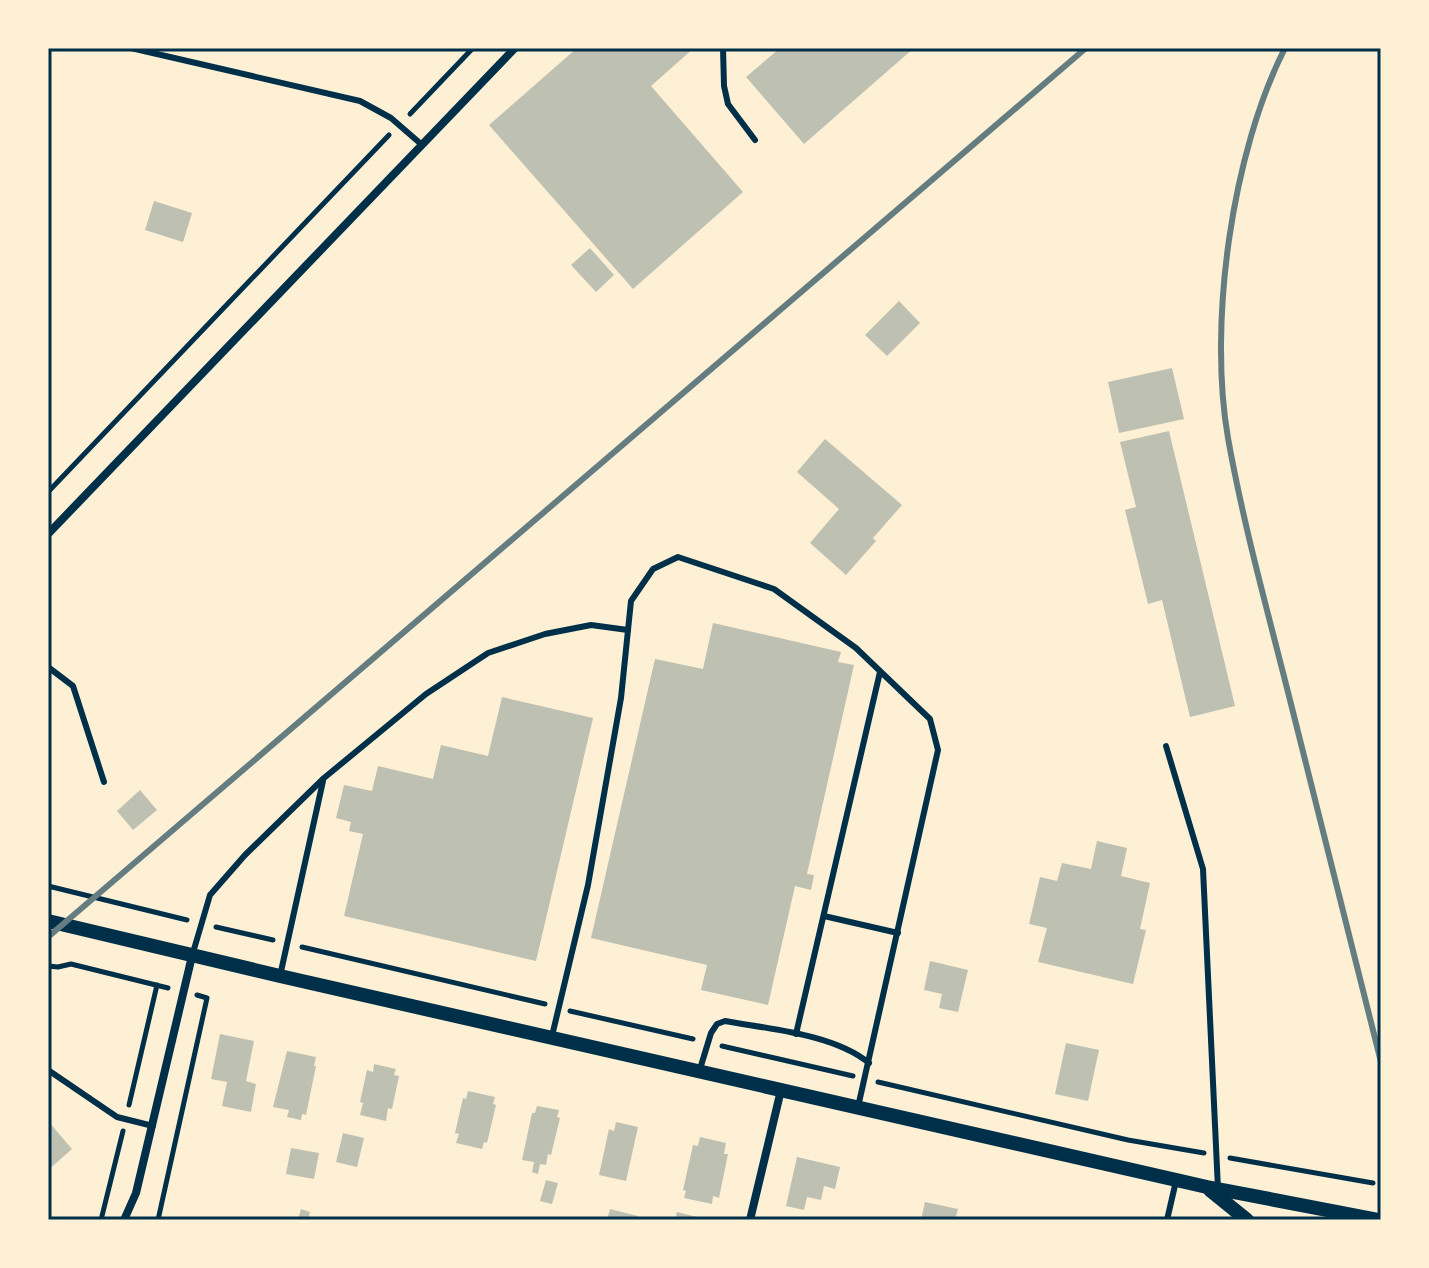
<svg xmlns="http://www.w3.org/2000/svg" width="1429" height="1268" font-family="'Golos Text',sans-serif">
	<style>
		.building { fill: #bec0b2 }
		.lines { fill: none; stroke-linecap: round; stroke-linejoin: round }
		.path { stroke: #003049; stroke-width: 5 }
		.service { stroke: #003049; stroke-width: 6 }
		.minor { stroke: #003049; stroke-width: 8 }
		.tertiary { stroke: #003049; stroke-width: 14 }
		.rail { stroke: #657d81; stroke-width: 6 }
		.neatline { fill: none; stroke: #003049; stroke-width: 3 }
	</style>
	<rect width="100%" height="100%" fill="#fdf0d5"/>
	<g class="building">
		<path d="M577,48H694L651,86L743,192L633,289L489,125Z"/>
		<path d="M780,48H914L804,144L746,77Z"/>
		<path d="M154,201L192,213L183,242L145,230Z"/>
		<path d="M590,248L614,275L596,292L571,265Z"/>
		<path d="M899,301L920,323L887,356L865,335Z"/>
		<path d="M1172,368L1184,419L1119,433L1108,382Z"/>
		<path d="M1169,431L1235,706L1190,717L1162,600L1148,604L1125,510L1136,507L1120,442Z"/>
		<path d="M825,439L902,505L873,538L876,541L846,575L810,543L839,509L797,472Z"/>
		<path d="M713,623L841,652L838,662L854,665L807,874L814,875L811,890L795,886L768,1005L701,990L707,965L591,938L655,659L703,669Z"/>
		<path d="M502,697L593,718L536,961L344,916L363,834L349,831L351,822L336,818L344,785L372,791L378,766L433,779L441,745L488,756Z"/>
		<path d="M140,790L157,810L133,830L117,811Z"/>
		<path d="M1097,841L1127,848L1121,876L1150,883L1140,929L1146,930L1133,984L1038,962L1047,928L1029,924L1040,877L1057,881L1062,863L1091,869Z"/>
		<path d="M930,961L968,970L958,1012L939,1008L942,994L924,990Z"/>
		<path d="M220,1034L254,1041L246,1081L256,1084L251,1112L222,1106L227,1082L211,1079Z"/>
		<path d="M1066,1043L1099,1050L1088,1101L1055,1094Z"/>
		<path d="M287,1051L316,1057L314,1066H316L306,1115L302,1114L301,1120L287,1117L289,1110L273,1107Z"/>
		<path d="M374,1064L396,1069L394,1075L399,1076L392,1109L388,1108L386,1121L360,1115L363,1103L360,1102L367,1070L373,1072Z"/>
		<path d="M468,1091L495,1097L493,1104L496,1105L487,1143L484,1142L482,1149L456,1143L459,1134L455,1133L463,1098L466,1099Z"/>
		<path d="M537,1106L559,1110L557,1117L560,1118L551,1155L548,1154L546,1165L540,1164L538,1174L532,1172L534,1162L522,1160L532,1113H535Z"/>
		<path d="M48,1121L72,1149L48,1170Z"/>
		<path d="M616,1122L638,1127L626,1181L599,1175L609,1129L614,1131Z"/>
		<path d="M343,1133L364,1138L357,1167L336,1162Z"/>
		<path d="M700,1137L726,1143L724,1154H728L719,1198L713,1196L712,1204L684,1198L686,1191L683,1190L693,1145L698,1146Z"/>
		<path d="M291,1148L319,1153L314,1179L286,1174Z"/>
		<path d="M797,1157L840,1167L835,1189L824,1186L821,1200L807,1197L804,1210L786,1206Z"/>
		<path d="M546,1180L558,1183L552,1204L540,1201Z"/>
		<path d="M925,1202L958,1209L955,1220H921Z"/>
		<path d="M301,1209L310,1212L308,1220H298Z"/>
		<path d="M610,1209L638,1216L637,1220H607Z"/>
		<path d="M677,1212L705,1219V1220H675Z"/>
	</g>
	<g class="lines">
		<g class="path">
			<path d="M410,114L473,48"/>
			<path d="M48,492L389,135"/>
			<path d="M48,886L187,920"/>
			<path d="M216,927L273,940"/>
			<path d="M302,947L545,1004"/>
			<path d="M48,966L58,967L71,964L168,988"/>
			<path d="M570,1011L693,1039"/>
			<path d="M722,1046L853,1076"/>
			<path d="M878,1082L1128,1140L1204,1153"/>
			<path d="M129,1105L157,985"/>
			<path d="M1230,1158L1373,1183"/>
			<path d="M101,1220L123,1131"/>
			<path d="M158,1220L207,998L197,995"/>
		</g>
		<g class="service">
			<path d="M131,48L360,101L391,118L421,144"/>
			<path d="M723,48L724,86L728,104L755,140"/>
			<path d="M48,667L73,686L104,782"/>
			<path d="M1166,746L1203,869L1218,1189"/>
			<path d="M824,916L898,933"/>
			<path d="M192,956L210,895L245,855L324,778L426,694L488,653L545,634L591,625L628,630"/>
			<path d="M280,976L323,781"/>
			<path d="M796,1034L880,672"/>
			<path d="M552,1036L588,885L621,698L631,601L653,569L678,557L774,589L856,648L930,719L938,750L858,1107"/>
			<path d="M700,1069L711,1033L717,1024L725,1021C769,1029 834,1034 869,1063"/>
			<path d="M48,1070L117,1117L153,1126"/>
			<path d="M1167,1220L1176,1181"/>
		</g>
		<g class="minor">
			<path d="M48,534L515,48"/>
			<path d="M124,1220L136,1193L192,956"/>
			<path d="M750,1220L781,1090"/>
		</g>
		<g class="tertiary">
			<path d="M48,921L280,976L1207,1187L1379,1220"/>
			<path d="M1210,1190L1247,1220"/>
		</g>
		<g class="rail">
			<path d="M1285,48C1232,152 1208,323 1228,438C1244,528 1269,616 1291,704C1321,823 1351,943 1381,1062"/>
			<path d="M48,937L1086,48"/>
		</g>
	</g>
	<rect width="1429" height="1268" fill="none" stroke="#fdf0d5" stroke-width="100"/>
	<rect x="50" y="50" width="1329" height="1168" class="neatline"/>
</svg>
